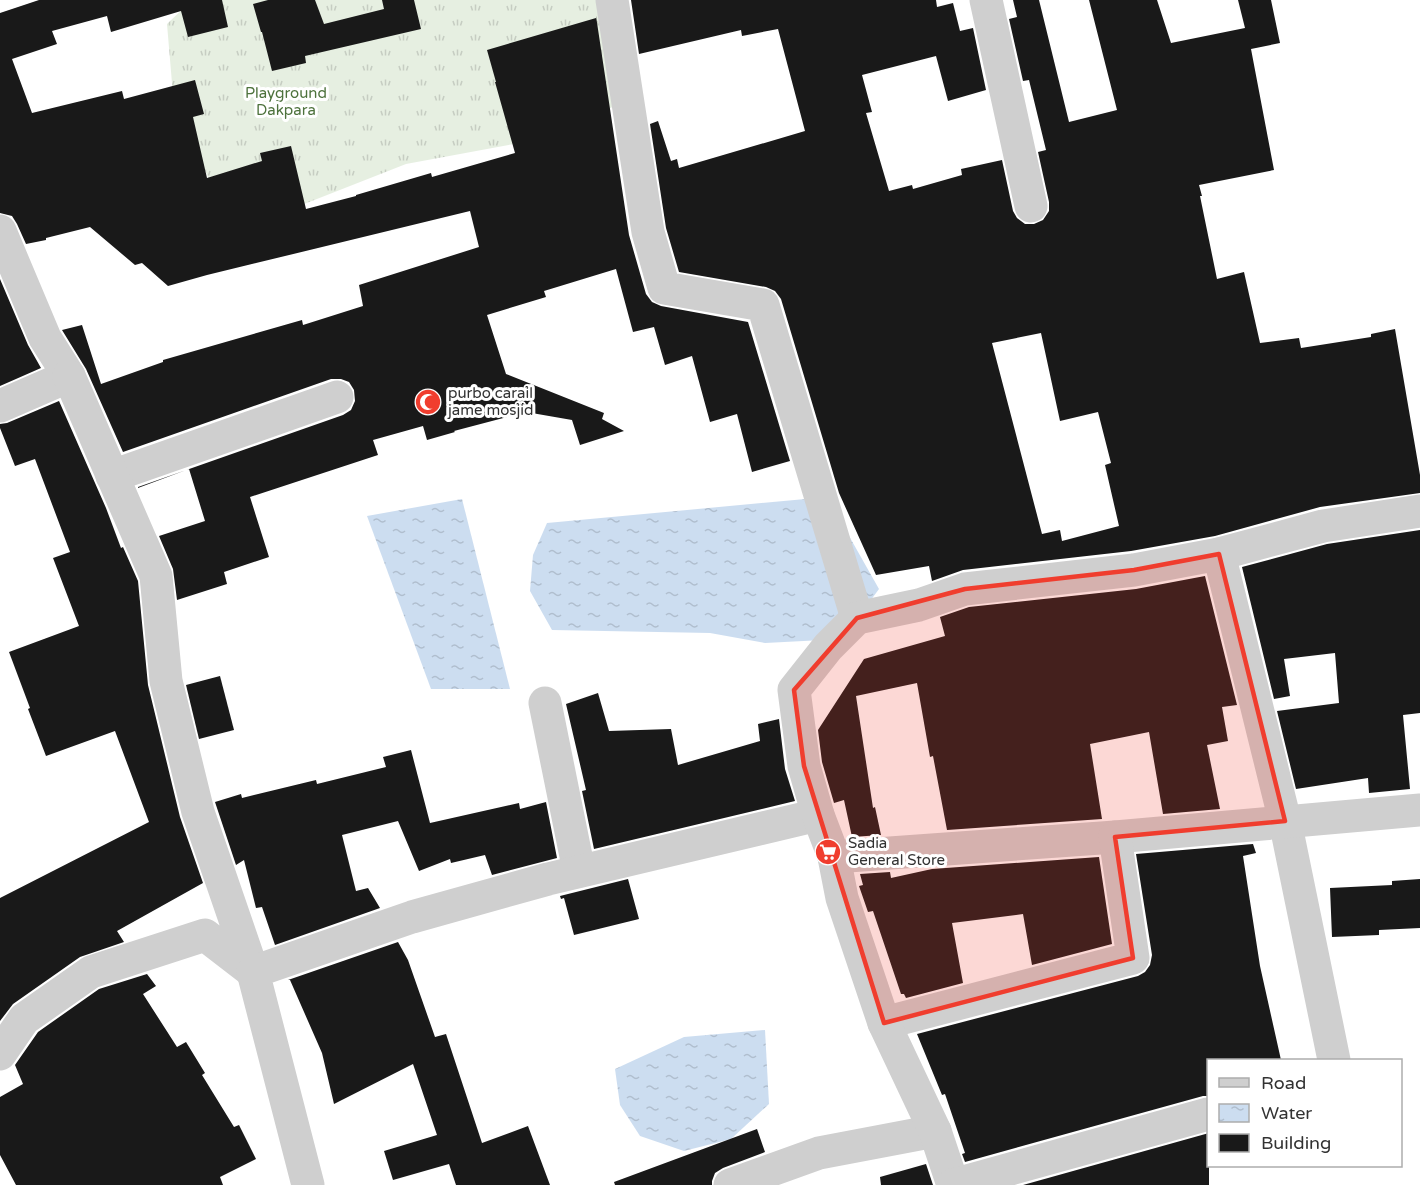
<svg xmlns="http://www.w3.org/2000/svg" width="1420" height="1185" font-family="'Varela Round',sans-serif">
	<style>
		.grass { fill: url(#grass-tufts) }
		.water { fill: url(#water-ripples) }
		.building { fill: #191919; fill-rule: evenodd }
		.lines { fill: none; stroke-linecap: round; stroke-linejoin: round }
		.minor { stroke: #cfcfcf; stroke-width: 33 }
		.marked { fill: #f03d2e; fill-opacity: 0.2; stroke: #f03d2e; stroke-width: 4.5; stroke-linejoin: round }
		.labels { text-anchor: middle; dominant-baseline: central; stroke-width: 6; stroke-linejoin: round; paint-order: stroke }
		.park-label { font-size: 15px; fill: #4d723c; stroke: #fff }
		.poi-label { font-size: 15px; fill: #323232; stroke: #fff; text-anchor: start }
	</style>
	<defs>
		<pattern id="grass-tufts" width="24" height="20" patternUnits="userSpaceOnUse" patternTransform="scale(1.5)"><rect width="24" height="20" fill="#e6efe1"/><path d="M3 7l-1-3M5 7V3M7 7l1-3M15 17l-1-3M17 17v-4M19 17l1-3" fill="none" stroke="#c6cdc2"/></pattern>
		<pattern id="water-ripples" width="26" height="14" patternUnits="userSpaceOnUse" patternTransform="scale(1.5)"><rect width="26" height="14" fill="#ccddf0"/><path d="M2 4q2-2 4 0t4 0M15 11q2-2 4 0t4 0" fill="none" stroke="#b0bece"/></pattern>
	</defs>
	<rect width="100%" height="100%" fill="#fff"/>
	<path class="grass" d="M192,0H602L632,98L546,138L406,164L294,208L216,196L173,95L167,24Z"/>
	<g class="water">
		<path d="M827,497L879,589L842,639L765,643L710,633L552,630L530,591L533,555L547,523Z"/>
		<path d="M462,499L510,689H431L367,516Z"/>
		<path d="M765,1030L769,1104L731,1139L684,1151L640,1136L620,1105L615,1069L684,1037Z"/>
	</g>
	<g class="building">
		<path d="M39,0H222L228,27L188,37L181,11L111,32L107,16L52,31L57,44L12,59L32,113L122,91L124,99L195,80L204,114L193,117L207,178L262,161L260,153L291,146L306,209L356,196V195L431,173L432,177L515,153L495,82H496L487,50L596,18V16L629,235L646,294L652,302L661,306L748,322L790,461L752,472L737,414L710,422L692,356L665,365L654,327L633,332L616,269L544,291L546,297L487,315L506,374L604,413L602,419L624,431L580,445L572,420L526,412L454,431L455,432L427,440L423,426L373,440L378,455L250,497L269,557L224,572L227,584L177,600L173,569L159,536L205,521L189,469L138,488V487L343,415L351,410L355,401L354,390L349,382L341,379H331L123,452L86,369L62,330L82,325L101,384L163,362V360L302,320L303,325L363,306L359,285L479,247L470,211L207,275L168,286L142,263L135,265L90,227L46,238V240L26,244L17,224L12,216L0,213V13Z"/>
		<path d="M268,0H315L324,24L384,9L382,0H414L421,29L305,56L306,63L272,71L262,32H261L253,4Z"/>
		<path d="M631,0H936L937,7L953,3L960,31L973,28L986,90L948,101L936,56L862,75L872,112L866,113L889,191L912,185L913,189L962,175L961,169L1002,160L1013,211L1017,218L1025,224H1034L1043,220L1049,211V202L1038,152L1046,150L1029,80L1023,81L1009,19L1017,17L1013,0H1039L1069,122L1117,110L1089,0H1157L1171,43L1245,28L1238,0H1271L1280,43L1251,49L1274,170L1199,185L1202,196H1200L1217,279L1244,272L1260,343L1299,338L1301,348L1371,337V334L1395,329L1420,475V493L1320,507L1215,536L1131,551L963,570L932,581L929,566L876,575L839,493L781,299L775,291L766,287L679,272L666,228L650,124L658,121L671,161L677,159L679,168L805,131L778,29L742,36L741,30L639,54ZM1041,333L1060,421L1098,412L1111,463L1105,465L1119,526L1062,541L1060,530L1042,534L992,343Z"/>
		<path d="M0,279L28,345L41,368L0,386Z"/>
		<path d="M59,401L106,508L121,548L123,547L138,581L148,685L180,817L203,883L117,931L124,942L80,957L13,1004L0,1021V898L149,822L115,731L46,756L28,709L30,708L9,652L79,626L53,558L70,552L35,459L15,466L0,428V424L7,423Z"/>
		<path d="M1420,530V713L1403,715L1410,789L1369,793L1368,778L1296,789L1277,711L1339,703L1335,653L1284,659L1290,696L1274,699L1242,567L1327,544Z"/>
		<path d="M1205,576L1237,705L1222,707L1228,741L1207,745L1220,809L1163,814L1149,732L1090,744L1102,819L947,830L933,756L930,757L917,683L856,696L873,808L875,807L881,835L852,837L844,800L834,803L822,762L818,730L864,659L945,636L940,617L969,607L1136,589Z"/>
		<path d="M220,676L234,730L199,739L186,685Z"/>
		<path d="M598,693L609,731L671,729L678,765L760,741L758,724L779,719L785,769L795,801L594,849L582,791L586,790L566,704Z"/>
		<path d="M411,750L430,823L519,803L520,809L546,802L557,858L492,875L485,855L451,863L450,859L419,871L398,821L342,835L356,891L368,888L380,908L275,945L262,907L256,908L244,860L236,865L215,802L241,794L242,798L316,780L317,784L386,767L383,757Z"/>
		<path d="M1253,844L1256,853L1243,856L1260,966L1281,1060H1209V1096H1203L965,1162L962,1154L965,1153L945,1094L942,1095L917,1034L1138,976L1145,972L1150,965L1152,955L1136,854Z"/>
		<path d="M1099,857L1112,944L1032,965L1023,914L952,923L963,983L906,998L904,994H901L873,911L868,912L859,886L863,885L860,874L890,872L891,878L932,869Z"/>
		<path d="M628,879L639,919L574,935L564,898L561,899L560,896Z"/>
		<path d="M1420,879V928L1379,930V935L1332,937L1330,888L1392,885V881Z"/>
		<path d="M398,942L408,960L435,1037L446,1034L482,1143L528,1126L550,1185H456L449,1164L393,1180L384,1151L437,1135L413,1064L334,1104L322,1053L290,980H288Z"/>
		<path d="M147,974L156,986L143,994L177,1047L186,1042L205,1073L202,1075L234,1127L239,1125L256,1159L220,1177L223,1185H16L0,1155V1097L23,1084L15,1065L38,1032L99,989Z"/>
		<path d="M757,1129L765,1152L723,1168L715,1173L712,1181V1185H615L614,1182Z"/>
		<path d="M1209,1133V1185H1023Z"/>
		<path d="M926,1164L933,1185H881L880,1177Z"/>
	</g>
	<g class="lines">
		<g class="minor">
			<path d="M612,0L648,232L664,288L763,305L857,618"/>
			<path d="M986,0L1031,206"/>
			<path d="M0,231L45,338L69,376L0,406"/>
			<path d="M112,476L337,397"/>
			<path d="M1219,554L1285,821L1334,1060"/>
			<path d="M545,703L579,871"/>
			<path d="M834,857L1115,837L1420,810"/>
			<path d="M884,1023L1133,958L1115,837"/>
			<path d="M0,1054L24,1019L91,972L205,935L253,972L198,812L166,681L156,576L69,376"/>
			<path d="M308,1185L253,972L412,917L548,879L818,815"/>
			<path d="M730,1185L819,1153L935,1131"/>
			<path d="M953,1185L935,1131L884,1023L842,898L834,857L818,815L804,766L794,690L828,647L857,618L919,605L965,589L1134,570L1219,554L1323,526L1420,511"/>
			<path d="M953,1185L1208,1114"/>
		</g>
	</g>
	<path class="marked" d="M1219,554L1285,821L1115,837L1133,958L884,1023L804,766L794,690L857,618L965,589L1134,570Z"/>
	<defs>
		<g id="mosque-disc" transform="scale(1.35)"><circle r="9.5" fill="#f03d2e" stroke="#fff"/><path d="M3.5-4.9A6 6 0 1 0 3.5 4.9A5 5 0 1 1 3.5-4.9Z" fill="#fff"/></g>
		<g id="supermarket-disc" transform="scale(1.35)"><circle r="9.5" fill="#f03d2e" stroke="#fff"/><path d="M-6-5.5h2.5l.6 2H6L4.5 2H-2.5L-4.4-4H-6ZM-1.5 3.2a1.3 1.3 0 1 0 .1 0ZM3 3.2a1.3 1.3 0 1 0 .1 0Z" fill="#fff"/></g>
	</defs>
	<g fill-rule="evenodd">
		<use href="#mosque-disc" x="428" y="402"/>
		<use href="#supermarket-disc" x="828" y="852"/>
	</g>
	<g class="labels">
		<g class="park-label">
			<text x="286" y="93">Playground<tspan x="286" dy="17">Dakpara</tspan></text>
		</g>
		<g class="poi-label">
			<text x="448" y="393">purbo carail<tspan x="448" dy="17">jame mosjid</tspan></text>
			<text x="848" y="843">Sadia<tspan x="848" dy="17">General Store</tspan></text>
		</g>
	</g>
	<rect x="1207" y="1059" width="195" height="108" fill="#ffffff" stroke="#adadad" stroke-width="1.5"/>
	<rect x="1219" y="1078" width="30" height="9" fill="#cfcfcf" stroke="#adadad" stroke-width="1.5"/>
	<text x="1261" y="1089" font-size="18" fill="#323232">Road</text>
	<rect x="1219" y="1104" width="30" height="18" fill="url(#water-ripples)" stroke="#adadad" stroke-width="1.5"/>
	<text x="1261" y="1119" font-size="18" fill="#323232">Water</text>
	<rect x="1219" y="1134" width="30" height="18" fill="#191919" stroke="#adadad" stroke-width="1.5"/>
	<text x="1261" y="1149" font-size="18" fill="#323232">Building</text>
</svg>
